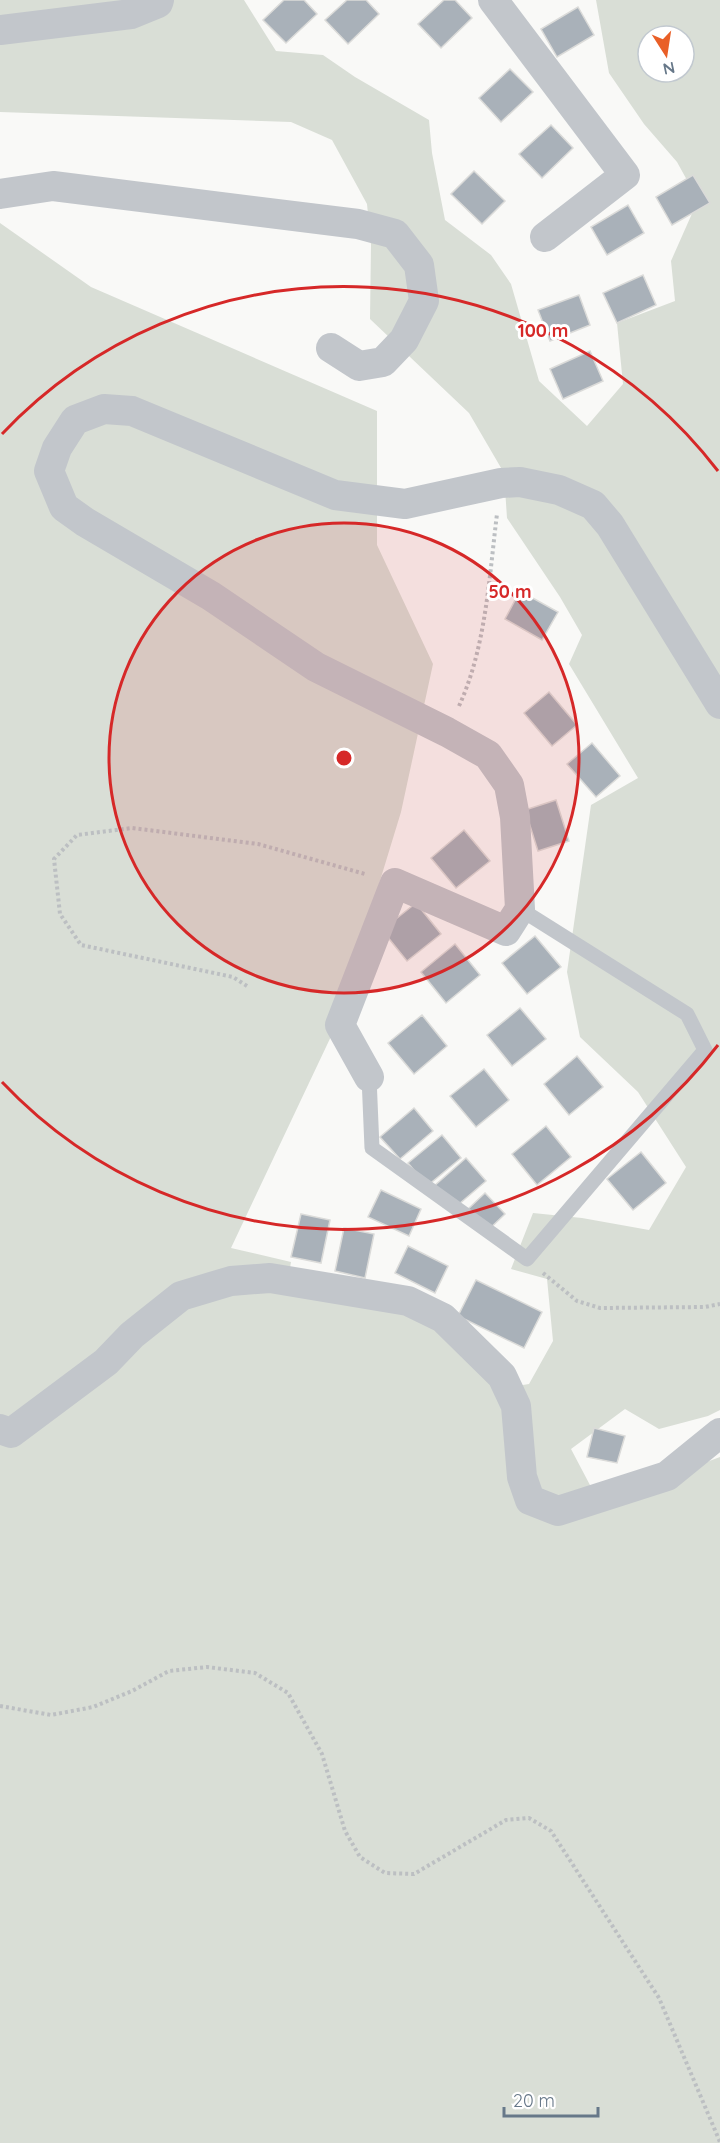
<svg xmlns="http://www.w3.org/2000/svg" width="720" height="2143" font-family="Quicksand,sans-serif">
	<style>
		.green { fill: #d9ded6; fill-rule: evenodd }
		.building { fill: #a9b1b9; stroke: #dbdbd9; stroke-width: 1.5 }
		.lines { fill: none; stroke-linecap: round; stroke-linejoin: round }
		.path { stroke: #bcbfc2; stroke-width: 4; stroke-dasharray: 3 3; stroke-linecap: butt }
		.service { stroke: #c2c6cb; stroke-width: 15 }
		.minor { stroke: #c2c6cb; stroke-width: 30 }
		.ring { fill: none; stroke: #d62828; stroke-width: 3 }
		.centre { fill: #d62828; stroke: #fff; stroke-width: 3 }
		.ring-label { font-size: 18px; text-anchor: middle; font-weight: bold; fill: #d62828; stroke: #fff; stroke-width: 6; stroke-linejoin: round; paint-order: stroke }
	</style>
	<rect width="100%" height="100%" fill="#f9f9f7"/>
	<path class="green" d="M0,0H244L276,51L323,55L355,77L429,120L432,153L445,220L491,255L511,284L539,381L587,426L623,384L617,323L675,301L671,261L698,200L677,162L644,124L609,73L596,0H720V1410L708,1416L659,1429L625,1409L571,1449L601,1506L651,1483L720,1457V2143H0V223L91,287L377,411V545L433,664L401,812L335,1028L231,1248L291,1262L288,1280L431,1313L510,1387L529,1384L553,1341L547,1279L511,1269L533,1213L582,1218L649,1230L686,1167L638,1092L580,1037L567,972L591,805L638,778L569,664L582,635L560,597L507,518L504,473L469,413L370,319L371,245L367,204L332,140L291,122L0,112ZM648,36H684V72H648Z"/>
	<g class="building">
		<path d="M284,0H304L317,14L286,43L263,20Z"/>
		<path d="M347,0H366L379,14L348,44L325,20Z"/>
		<path d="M444,0H455L472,18L441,48L418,24Z"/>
		<path d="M578,7L594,35L557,57L541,29Z"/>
		<path d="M510,69L533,92L501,122L479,98Z"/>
		<path d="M551,125L573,148L542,178L519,154Z"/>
		<path d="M474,171L505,201L482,224L451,194Z"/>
		<path d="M693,175L710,203L672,225L656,197Z"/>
		<path d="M628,205L644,233L607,255L591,227Z"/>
		<path d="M643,275L656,305L617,323L603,293Z"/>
		<path d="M579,295L590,325L550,341L538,310Z"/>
		<path d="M590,351L603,381L563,399L550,369Z"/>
		<path d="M520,591L558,612L542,640L505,619Z"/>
		<path d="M549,692L577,725L552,746L524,713Z"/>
		<path d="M592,743L620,776L596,797L567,764Z"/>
		<path d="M556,800L569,841L538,851L525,810Z"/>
		<path d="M464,830L490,861L456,888L431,858Z"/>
		<path d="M416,903L441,934L407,961L382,930Z"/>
		<path d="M535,936L561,967L527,994L502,963Z"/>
		<path d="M455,944L480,975L446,1003L421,972Z"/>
		<path d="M520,1008L546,1039L512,1066L487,1035Z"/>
		<path d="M422,1015L447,1046L414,1074L388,1043Z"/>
		<path d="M577,1056L603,1087L569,1115L544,1084Z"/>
		<path d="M484,1069L509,1100L476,1127L450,1096Z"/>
		<path d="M414,1108L433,1131L400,1159L380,1137Z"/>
		<path d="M546,1126L571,1157L537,1185L512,1154Z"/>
		<path d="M442,1135L461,1158L427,1186L408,1163Z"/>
		<path d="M641,1152L666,1183L633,1210L607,1179Z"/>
		<path d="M466,1158L486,1181L452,1210L433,1187Z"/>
		<path d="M381,1190L421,1209L409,1236L368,1217Z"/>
		<path d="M485,1193L505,1214L485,1233L466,1211Z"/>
		<path d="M301,1214L330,1220L321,1263L291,1257Z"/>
		<path d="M344,1228L374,1234L365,1278L335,1271Z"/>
		<path d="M408,1246L448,1266L435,1293L395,1273Z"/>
		<path d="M476,1280L542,1312L524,1348L458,1316Z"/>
		<path d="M594,1428L625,1436L617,1463L587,1457Z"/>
	</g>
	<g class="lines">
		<g class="path">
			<path d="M459,706C486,647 489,578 497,514"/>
			<path d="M247,986L233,977L81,945L60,914L54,859L77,835L132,828L258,844L365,874"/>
			<path d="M543,1273L577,1301L600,1308L705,1307L720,1304"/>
			<path d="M0,1706L51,1715L93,1707L132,1691L169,1671L207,1667L255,1673L288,1693L322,1754L345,1831L360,1857L385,1873L414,1874L506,1820L529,1818L551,1831L659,1998L720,2142"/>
		</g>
		<path class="service" d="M369,1077L372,1148L527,1259L705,1050L687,1014L520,909"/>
		<g class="minor">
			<path d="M493,0L625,175L545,237"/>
			<path d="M0,30L131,14L158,3L159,0"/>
			<path d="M0,194L53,186L358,224L395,234L419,265L424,301L404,340L383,362L359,366L331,348"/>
			<path d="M369,1077L340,1025L395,883L506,931L520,909L515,817L509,785L488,755L447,732L316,667L211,596L85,522L64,507L49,471L57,448L75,420L104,409L132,411L335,495L405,504L501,483L520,482L559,490L593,505L610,525L720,704"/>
			<path d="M0,1429L11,1433L106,1362L132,1335L181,1296L231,1281L270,1278L408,1301L443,1318L502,1376L516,1406L522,1477L530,1500L558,1511L667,1476L720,1433"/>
		</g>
	</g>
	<circle cx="344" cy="758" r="235" fill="#d62828" fill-opacity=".12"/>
	<g class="ring">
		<circle cx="344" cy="758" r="235"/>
		<path d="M718 1045A471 471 0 0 1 2 1082M2 434A471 471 0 0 1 718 471"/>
	</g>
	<circle cx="344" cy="758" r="9" class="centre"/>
	<g class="ring-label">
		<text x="543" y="337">100 m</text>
		<text x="510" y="598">50 m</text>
	</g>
	<g transform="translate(666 54) rotate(168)"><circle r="28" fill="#ffffff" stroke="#c2c9d0" stroke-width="1.5"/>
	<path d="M0-4.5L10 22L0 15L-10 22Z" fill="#e95f27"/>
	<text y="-9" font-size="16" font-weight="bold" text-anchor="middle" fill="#677889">N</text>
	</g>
	<path d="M504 2107v9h94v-9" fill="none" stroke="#677889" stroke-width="3"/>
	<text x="513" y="2107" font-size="18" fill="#677889" stroke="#ffffff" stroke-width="4.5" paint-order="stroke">20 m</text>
</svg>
